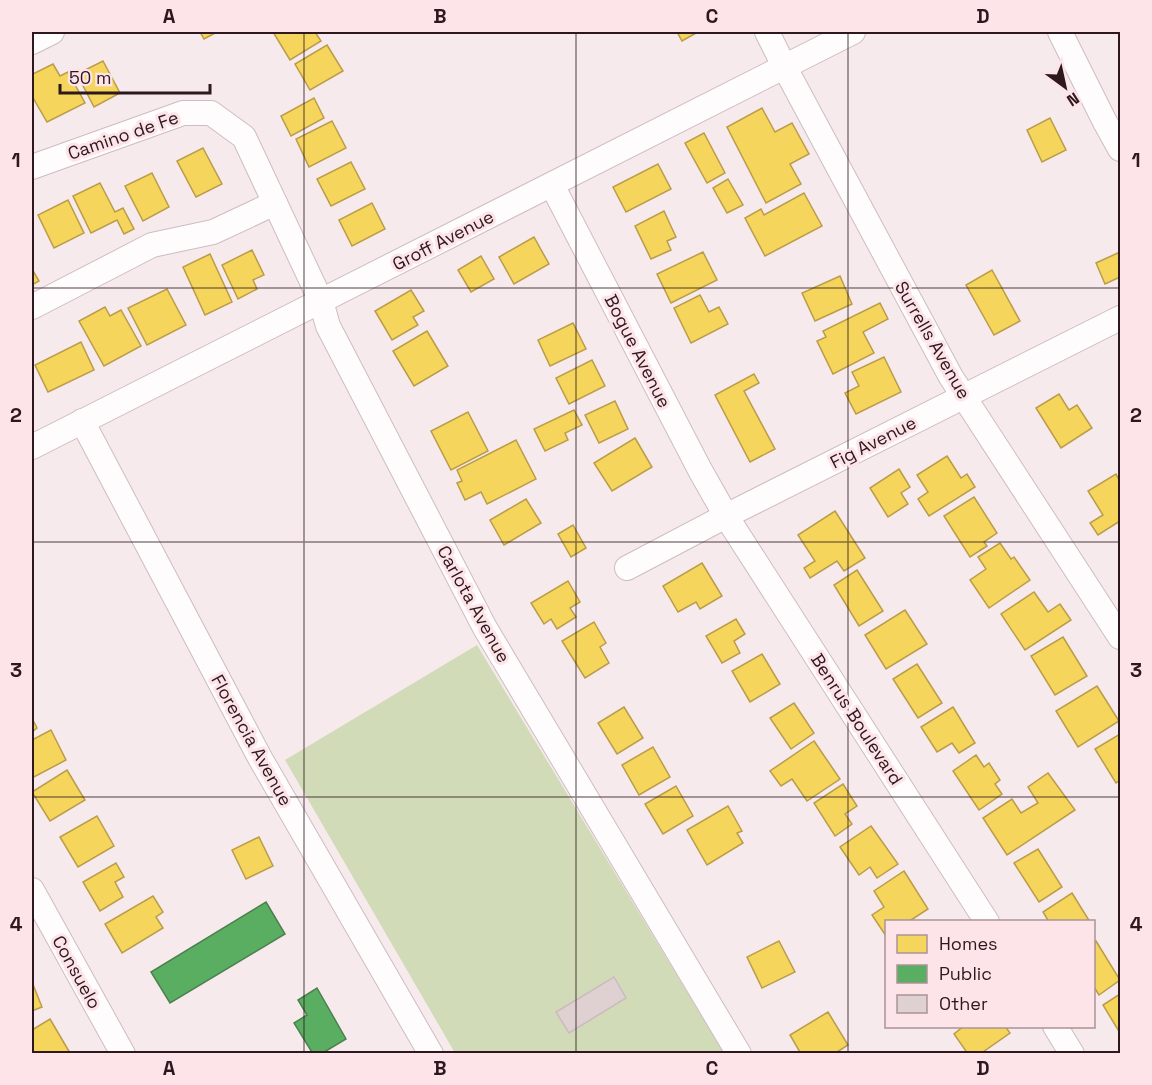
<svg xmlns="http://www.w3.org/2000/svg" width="1152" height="1085" font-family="'Space Grotesk',sans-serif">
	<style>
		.green { fill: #d2dbb8 }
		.homes { fill: #f6d55c; stroke: #ba9c49; stroke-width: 1.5 }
		.public { fill: #5aae61; stroke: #4c814d; stroke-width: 1.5 }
		.building { fill: #dfd0d2; stroke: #cbbbbe; stroke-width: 1.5 }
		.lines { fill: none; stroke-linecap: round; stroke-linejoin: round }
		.minor-casing { stroke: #cebdc0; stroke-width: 26 }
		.minor { stroke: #fefcfc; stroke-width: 24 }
		.grid { fill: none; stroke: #2d181d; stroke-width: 1.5; stroke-opacity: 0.55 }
		.labels { text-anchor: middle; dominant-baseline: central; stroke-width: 6; stroke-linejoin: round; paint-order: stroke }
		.street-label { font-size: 18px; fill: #2d181d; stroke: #fde4e8 }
		.neatline { fill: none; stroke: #2d181d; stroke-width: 2 }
		.grid-label { font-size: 20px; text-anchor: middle; font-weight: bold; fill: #2d181d }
	</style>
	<rect width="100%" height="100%" fill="#f7eaec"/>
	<path class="green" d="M477,645L724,1053H455L285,760Z"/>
	<g class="homes">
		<path d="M200,32H217L204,39Z"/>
		<path d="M273,32H315L321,41L290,60Z"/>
		<path d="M677,32H698L682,41Z"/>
		<path d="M327,45L343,71L310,90L295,64Z"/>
		<path d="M103,61L120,93L94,107L77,74Z"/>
		<path d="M53,64L60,76L68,72L85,103L47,122L32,96V71L33,74Z"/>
		<path d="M314,98L324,118L291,136L281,116Z"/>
		<path d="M762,108L775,132L792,123L809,154L790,164L801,184L766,203L727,127Z"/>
		<path d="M1050,118L1066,150L1042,162L1027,130Z"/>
		<path d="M332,121L346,148L309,167L296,139Z"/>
		<path d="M704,133L725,173L707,183L685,143Z"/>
		<path d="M203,148L222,184L196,197L177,161Z"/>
		<path d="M351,162L365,189L331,206L317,179Z"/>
		<path d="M658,164L671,189L626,212L613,187Z"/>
		<path d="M152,173L169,207L143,221L125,186Z"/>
		<path d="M728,179L743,205L727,213L713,188Z"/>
		<path d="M100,183L115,212L123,208L134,229L124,234L117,220L91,233L73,196Z"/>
		<path d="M804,193L822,226L765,256L745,218L761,209L764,215Z"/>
		<path d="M68,200L84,233L54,248L38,215Z"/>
		<path d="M372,203L385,229L352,246L339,220Z"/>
		<path d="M664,211L676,237L667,241L671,250L651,259L635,226Z"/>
		<path d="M534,237L549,264L514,284L499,257Z"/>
		<path d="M252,250L264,275L253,280L257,289L238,299L222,265Z"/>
		<path d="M703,252L717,280L671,303L657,274Z"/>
		<path d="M1120,252V277L1105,284L1096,263Z"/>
		<path d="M210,254L232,302L205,315L183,267Z"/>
		<path d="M481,256L494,279L471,292L458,270Z"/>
		<path d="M32,269L39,281L32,285Z"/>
		<path d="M992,270L1020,321L994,335L966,285Z"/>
		<path d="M840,276L852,304L815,321L802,293Z"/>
		<path d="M167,289L186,325L147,345L128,308Z"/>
		<path d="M411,290L424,311L413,317L418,325L392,340L375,311Z"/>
		<path d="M700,295L709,312L719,307L728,324L691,343L674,308Z"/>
		<path d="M880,303L888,319L863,332L874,353L833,374L817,341L826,337L823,331Z"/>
		<path d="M105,307L110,316L121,310L141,346L104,366L79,321Z"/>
		<path d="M573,323L586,349L550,366L538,340Z"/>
		<path d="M427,331L448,366L414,386L393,351Z"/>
		<path d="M81,342L94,370L48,392L35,365Z"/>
		<path d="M884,357L901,392L856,414L845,393L859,386L852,372Z"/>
		<path d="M592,360L605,386L569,404L556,378Z"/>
		<path d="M754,374L759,383L744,391L775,449L750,462L715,395Z"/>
		<path d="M1059,394L1069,410L1077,405L1092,428L1061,448L1036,408Z"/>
		<path d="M615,401L628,429L599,443L585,415Z"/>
		<path d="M574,410L582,425L565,433L568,440L545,451L534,429Z"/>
		<path d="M468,412L488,451L451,470L431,431Z"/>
		<path d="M635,438L652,467L612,491L594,463Z"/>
		<path d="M516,440L536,479L487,504L481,492L465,500L457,483L462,481L457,470Z"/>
		<path d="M947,456L961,478L967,474L975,487L929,516L918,499L928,492L917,475Z"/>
		<path d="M899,469L910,487L901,493L908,504L888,517L870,488Z"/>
		<path d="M1116,474L1120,482V521L1098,535L1090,523L1103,515L1088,491Z"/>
		<path d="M974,497L997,533L984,542L987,546L970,557L944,516Z"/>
		<path d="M526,499L541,523L504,545L490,520Z"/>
		<path d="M835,511L865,558L844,571L837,561L810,578L804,568L815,561L798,535Z"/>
		<path d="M573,525L586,548L571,557L558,534Z"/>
		<path d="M1000,543L1011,559L1014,557L1030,580L989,608L970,580L986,569L978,557Z"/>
		<path d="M702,563L722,596L700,609L696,602L678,612L663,586Z"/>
		<path d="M857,570L883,611L859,626L834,585Z"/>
		<path d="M568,581L580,602L570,608L576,617L557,629L551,619L544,624L531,603Z"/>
		<path d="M1034,592L1048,612L1060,604L1071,620L1025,650L1001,614Z"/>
		<path d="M905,610L927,644L886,669L865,635Z"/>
		<path d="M736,619L745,634L734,641L740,653L722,663L706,636Z"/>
		<path d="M594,622L606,643L600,647L609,663L585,678L562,641Z"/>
		<path d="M1063,637L1087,676L1055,695L1031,656Z"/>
		<path d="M762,654L780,684L750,702L732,671Z"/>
		<path d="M917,664L942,703L918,718L893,679Z"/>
		<path d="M1097,686L1119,721L1078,747L1056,711Z"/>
		<path d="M794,703L814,733L791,749L770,718Z"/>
		<path d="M624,707L643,738L617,754L598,723Z"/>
		<path d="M953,707L975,743L959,753L952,743L937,752L921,727Z"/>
		<path d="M32,718L37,728L32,732Z"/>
		<path d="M51,730L66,760L32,778V740Z"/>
		<path d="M1120,734V780L1116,783L1095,749Z"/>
		<path d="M814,741L840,779L807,801L792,779L781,786L770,771Z"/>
		<path d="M653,747L670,777L639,795L622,765Z"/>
		<path d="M976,755L984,767L989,763L1000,780L995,784L1002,794L979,810L953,771Z"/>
		<path d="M67,770L85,800L50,821L32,792Z"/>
		<path d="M1048,773L1075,810L1007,855L983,818L1012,799L1021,813L1038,803L1028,787Z"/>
		<path d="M843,784L857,806L845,814L852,824L835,836L814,803Z"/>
		<path d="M676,786L693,816L663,834L645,804Z"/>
		<path d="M728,806L742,831L737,833L743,843L707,865L687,830Z"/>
		<path d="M97,816L114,846L78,867L60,837Z"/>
		<path d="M871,826L898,864L877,878L870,867L859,875L840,847Z"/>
		<path d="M259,837L273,866L246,879L232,850Z"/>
		<path d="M1038,849L1062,887L1039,902L1014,863Z"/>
		<path d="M116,863L124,877L115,882L123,897L100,911L83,882Z"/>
		<path d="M904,871L928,909L908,922H886V936L872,915L884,907L874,891Z"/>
		<path d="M1072,893L1090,922H1049L1043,912Z"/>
		<path d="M153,896L163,912L156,917L163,928L122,953L105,924Z"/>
		<path d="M779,941L795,972L762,988L747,957Z"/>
		<path d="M1096,941L1120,980L1099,995L1094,987V942Z"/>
		<path d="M32,982L42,1007L32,1011Z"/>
		<path d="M1120,994V1033L1103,1005Z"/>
		<path d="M828,1012L848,1045L834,1054H801L790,1035Z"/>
		<path d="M50,1019L70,1053L69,1054H32V1030Z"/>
		<path d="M964,1026H1005L1010,1033L980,1054H968L954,1034Z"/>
	</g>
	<g class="public">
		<path d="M266,902L285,934L170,1003L151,972Z"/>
		<path d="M317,988L346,1039L321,1054H313L294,1023L307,1015L298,1000Z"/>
	</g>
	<path class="building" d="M614,977L626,998L569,1033L556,1012Z"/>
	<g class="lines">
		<g class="minor-casing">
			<g id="minor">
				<path d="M767,32L784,66L951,377L1120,637"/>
				<path d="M1060,32L1105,122L1120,149"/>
				<path d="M32,42L52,32"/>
				<path d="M32,167L183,113H211L244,137L321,301L328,326L485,628L739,1054"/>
				<path d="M552,185L700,470L726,516L987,922"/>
				<path d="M32,307L152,245L213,232L275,203"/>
				<path d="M82,421L260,758L431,1054"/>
				<path d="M32,447L853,32"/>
				<path d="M627,568L726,516L1120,318"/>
				<path d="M32,890L123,1054"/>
				<path d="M1055,1026L1072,1054"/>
			</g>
		</g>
		<use href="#minor" class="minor"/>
	</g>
	<path class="grid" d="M304,32V1054M576,32V1054M848,32V1054M32,288H1120M32,542H1120M32,797H1120"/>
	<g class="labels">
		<g class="street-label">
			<text transform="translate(123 135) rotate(-19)">Camino de Fe</text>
			<text transform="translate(443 240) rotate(-27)">Groff Avenue</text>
			<text transform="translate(933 340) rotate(60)">Surrells Avenue</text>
			<text transform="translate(638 351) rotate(63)">Bogue Avenue</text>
			<text transform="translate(873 442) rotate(-27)">Fig Avenue</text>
			<text transform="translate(474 604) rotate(61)">Carlota Avenue</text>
			<text transform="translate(857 719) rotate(57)">Benrus Boulevard</text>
			<text transform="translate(252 740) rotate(61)">Florencia Avenue</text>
			<text transform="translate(77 972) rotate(61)">Consuelo</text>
		</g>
	</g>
	<rect width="1152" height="1085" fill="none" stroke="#fde4e8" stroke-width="66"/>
	<rect x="885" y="920" width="210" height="108" fill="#fde4e8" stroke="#aa9297" stroke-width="1.5"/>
	<rect x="897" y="935" width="30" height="18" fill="#f6d55c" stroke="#aa9297" stroke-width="1.5"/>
	<text x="939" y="950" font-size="18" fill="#2d181d">Homes</text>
	<rect x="897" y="965" width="30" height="18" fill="#5aae61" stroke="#aa9297" stroke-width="1.5"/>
	<text x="939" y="980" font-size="18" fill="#2d181d">Public</text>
	<rect x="897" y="995" width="30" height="18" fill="#dfd0d2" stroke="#aa9297" stroke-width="1.5"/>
	<text x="939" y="1010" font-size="18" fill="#2d181d">Other</text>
	<g transform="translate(1065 87) rotate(147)" stroke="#fde4e8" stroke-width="4.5" paint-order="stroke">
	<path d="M0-4.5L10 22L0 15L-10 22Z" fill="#2d181d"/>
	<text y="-9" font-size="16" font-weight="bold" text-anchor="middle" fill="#2d181d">N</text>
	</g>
	<path d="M60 84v9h150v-9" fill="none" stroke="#2d181d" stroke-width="3"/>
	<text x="69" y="84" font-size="18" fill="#2d181d" stroke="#fde4e8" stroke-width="4.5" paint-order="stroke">50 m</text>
	<rect x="33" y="33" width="1086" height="1019" class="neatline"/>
	<g class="grid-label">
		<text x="169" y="23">A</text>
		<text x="440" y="23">B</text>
		<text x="712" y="23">C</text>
		<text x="983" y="23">D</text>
		<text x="16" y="167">1</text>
		<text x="1136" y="167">1</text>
		<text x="16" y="422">2</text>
		<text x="1136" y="422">2</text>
		<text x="16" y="677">3</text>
		<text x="1136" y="677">3</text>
		<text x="16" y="931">4</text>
		<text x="1136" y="931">4</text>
		<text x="169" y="1075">A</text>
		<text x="440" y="1075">B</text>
		<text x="712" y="1075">C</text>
		<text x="983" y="1075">D</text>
	</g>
</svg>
